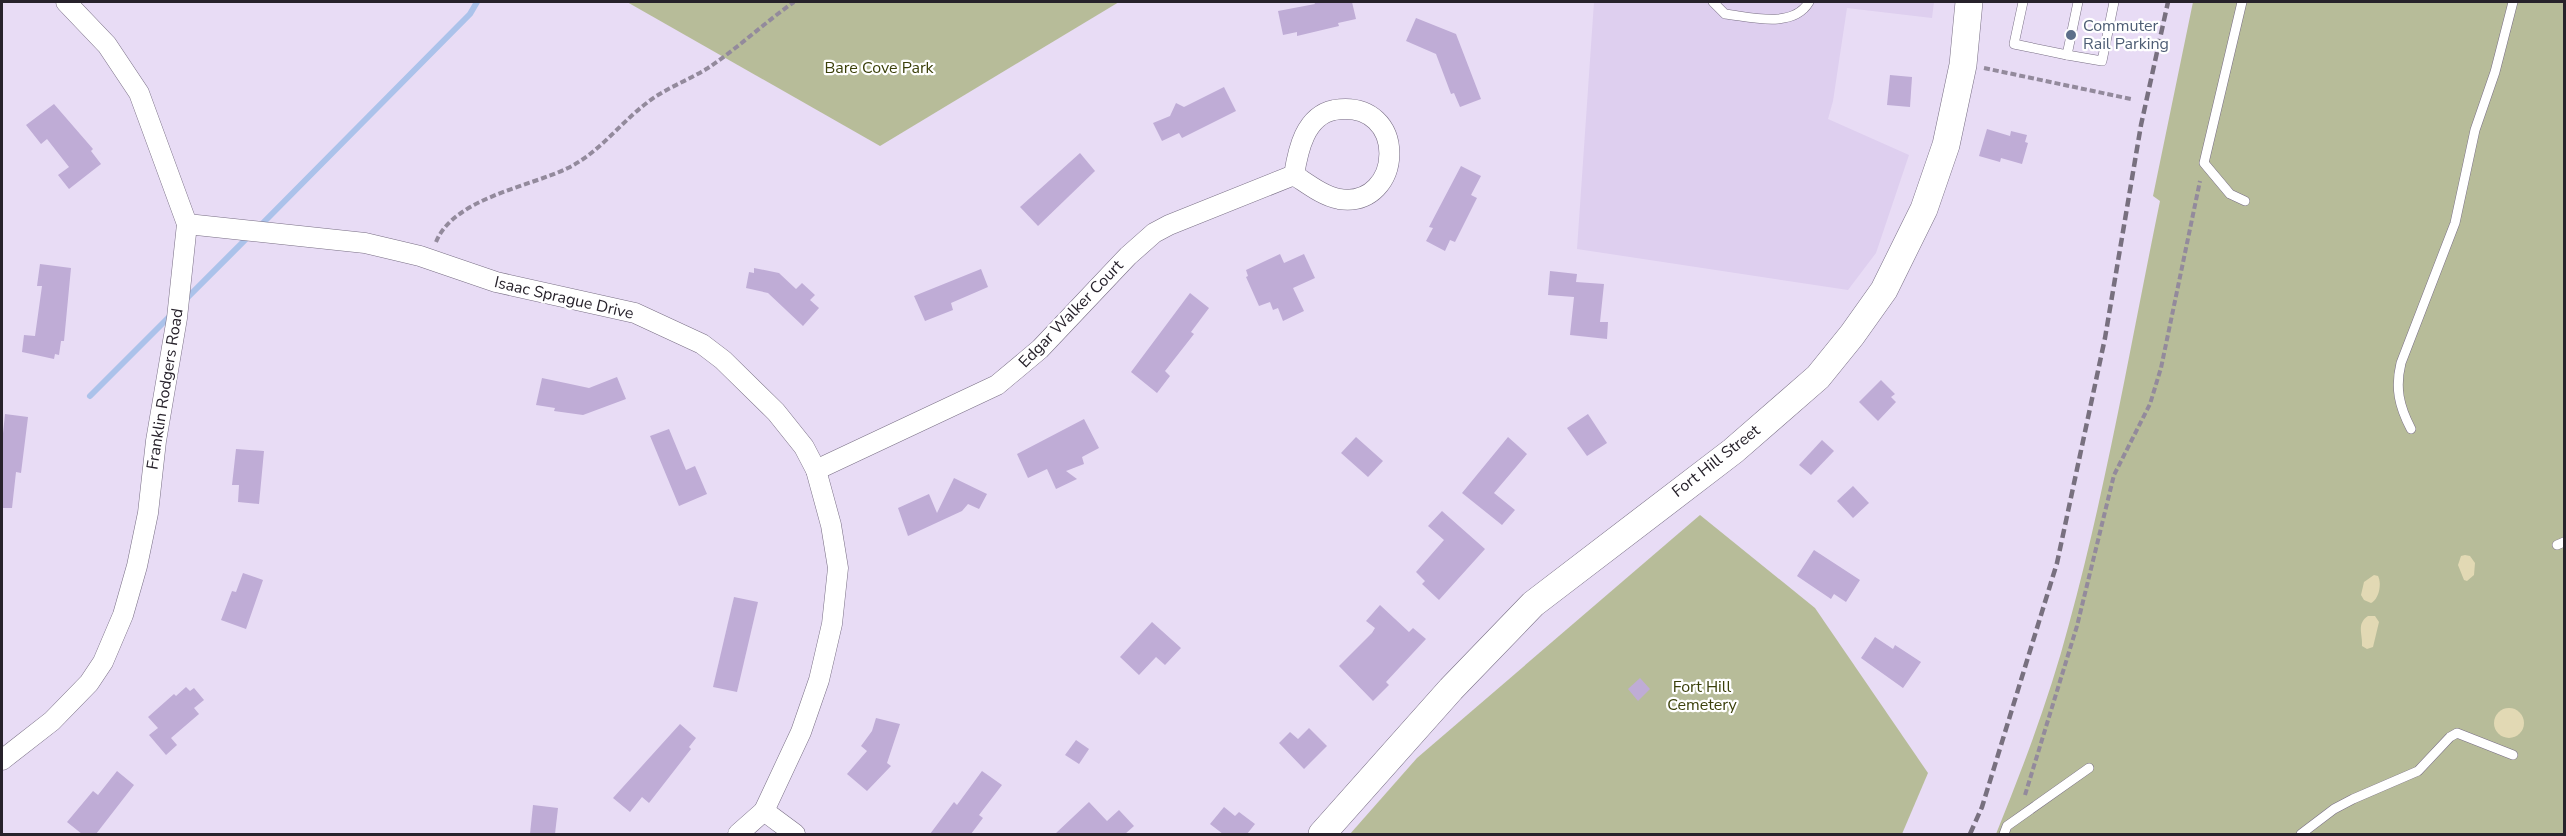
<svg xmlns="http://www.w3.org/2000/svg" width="2566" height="836" font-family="'Nunito Sans',sans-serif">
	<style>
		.built { fill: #decfef }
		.green { fill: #b7bc99 }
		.sand { fill: #e2d9b4 }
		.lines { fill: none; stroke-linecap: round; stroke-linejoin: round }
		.stream { stroke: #abc2ea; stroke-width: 6 }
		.building { fill: #bfacd6 }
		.service-casing { stroke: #786e84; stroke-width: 10 }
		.minor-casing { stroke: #786e84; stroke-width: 21 }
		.secondary-casing { stroke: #786e84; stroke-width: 28 }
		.path { stroke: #938a9c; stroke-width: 4; stroke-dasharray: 6 3; stroke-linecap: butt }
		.service { stroke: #fff; stroke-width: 9 }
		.minor { stroke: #fff; stroke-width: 20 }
		.secondary { stroke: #fff; stroke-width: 27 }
		.rail { stroke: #78707f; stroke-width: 4.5; stroke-dasharray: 9 4.5; stroke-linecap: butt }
		.service-dot { fill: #5c6f8a; stroke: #fff; stroke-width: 2 }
		.labels { text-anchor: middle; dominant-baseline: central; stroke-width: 4.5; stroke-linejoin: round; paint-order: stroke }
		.service-label { font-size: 16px; fill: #4e5e75; stroke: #fff; text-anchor: start }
		.park-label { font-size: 16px; fill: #3b400a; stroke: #fff }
		.street-label { font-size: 16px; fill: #27222b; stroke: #fff }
	</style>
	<rect width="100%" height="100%" fill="#e8dcf5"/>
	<path class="built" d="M1594,2H1934L1932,18L1847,8L1833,101L1828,119L1909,155L1876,253L1848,290L1577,249Z"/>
	<g class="green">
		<path d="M627,2H1119L880,146Z"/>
		<path d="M2193,2H2564V834H1996C2024,765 2050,696 2069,624C2107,485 2131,342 2160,201L2153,196Z"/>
		<path d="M1700,515L1815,608L1928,773L1902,834H1350L1417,758Z"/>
	</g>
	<g class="sand">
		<path d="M2465,555L2470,556L2475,563L2474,575L2467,581L2464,580L2458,565L2461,556Z"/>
		<path d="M2374,575L2378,576C2382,584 2379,599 2371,603L2364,600L2361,595L2364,582Z"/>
		<path d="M2368,616H2375L2379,622L2373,647L2367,649L2362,646C2363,634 2356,624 2368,616Z"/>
		<circle cx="2509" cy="723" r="15"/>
	</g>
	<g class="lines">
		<g class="stream">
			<path d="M258,228L470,14L477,2"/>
			<path d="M183,302L250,235"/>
			<path d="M90,396L172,314"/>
		</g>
	</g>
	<g class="building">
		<path d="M1314,2H1352L1356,19L1338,23L1339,26L1297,36V32L1283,35L1278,11L1315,4Z"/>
		<path d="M1416,18L1456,34L1481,99L1460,107L1454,93L1451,94L1436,54L1406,41Z"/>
		<path d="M1890,75L1912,77L1910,107L1887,105Z"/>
		<path d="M1224,87L1236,111L1182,138L1179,133L1162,141L1153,123L1170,116L1176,103L1184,107Z"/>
		<path d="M54,104L93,149L91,151L101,164L69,189L58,175L69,167L47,139L41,144L26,125Z"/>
		<path d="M1987,129L2010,136L2011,131L2027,135L2025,142L2028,143L2022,164L2001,158L2000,162L1979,156Z"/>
		<path d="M1080,153L1095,171L1038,226L1020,207Z"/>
		<path d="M1461,166L1481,176L1471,195L1477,198L1455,242L1450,240L1445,251L1426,241L1433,228L1429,227Z"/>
		<path d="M1280,254L1284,263L1304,254L1315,278L1293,288L1304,311L1283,321L1278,308L1273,310L1270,302L1259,306L1246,277L1248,276L1246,270Z"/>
		<path d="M40,264L71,268L64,341H61L59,355L55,354L54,359L22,352L24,335L35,336L42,286H37Z"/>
		<path d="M754,268L779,273L796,289L802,283L815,295L810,300L819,308L803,326L768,293L746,288L749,272L754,273Z"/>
		<path d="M981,269L988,287L951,303L953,310L925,321L914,296Z"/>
		<path d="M1550,271L1577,274L1576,282L1604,284L1600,322H1608L1607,339L1570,335L1574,297L1548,295Z"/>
		<path d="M1190,293L1209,308L1191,332L1194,334L1165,371L1170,376L1157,393L1131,372Z"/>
		<path d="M617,377L626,399L583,415L554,411L555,408L536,405L542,378L589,388Z"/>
		<path d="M1881,380L1895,394L1891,397L1896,402L1878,421L1859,402Z"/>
		<path d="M5,414L28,417L21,473L16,472L12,508H2V443Z"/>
		<path d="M1588,414L1607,443L1587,456L1567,428Z"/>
		<path d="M1084,419L1099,448L1082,457L1084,464L1066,471L1077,479L1056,489L1047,469L1028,478L1017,454Z"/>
		<path d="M669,429L686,470L695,466L707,494L679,506L650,436Z"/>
		<path d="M1356,437L1383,461L1368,477L1341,453Z"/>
		<path d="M1508,437L1527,454L1494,493L1515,510L1502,525L1462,493Z"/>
		<path d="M1822,440L1834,451L1811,475L1799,465Z"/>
		<path d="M236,449L264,451L259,504L238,502L239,485H232Z"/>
		<path d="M954,478L987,494L979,509L968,504L962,511L908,536L898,508L929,494L937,513Z"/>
		<path d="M1853,486L1869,503L1853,518L1837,501Z"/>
		<path d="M1442,511L1485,549L1439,600L1422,584L1425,581L1416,572L1444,540L1428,526Z"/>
		<path d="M1814,550L1860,580L1846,602L1834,594L1831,599L1797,576Z"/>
		<path d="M243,573L263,580L246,629L221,620L232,591L236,592Z"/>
		<path d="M734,597L758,602L737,692L713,687Z"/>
		<path d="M1380,605L1409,632L1413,628L1426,639L1386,682L1389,685L1373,701L1339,666L1372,633L1375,628L1366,621Z"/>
		<path d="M1152,622L1181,648L1165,665L1156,657L1139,675L1120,657Z"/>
		<path d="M1875,637L1893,649L1895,645L1921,662L1903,688L1861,658Z"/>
		<path d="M1640,678L1650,689L1638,701L1628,689Z"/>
		<path d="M186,687L190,691L194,688L204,700L194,708L199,714L171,738L177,745L166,755L149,735L158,728L148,717L174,694L176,696Z"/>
		<path d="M876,718L900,724L887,763L891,766L867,791L847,774L867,751L861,746L872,731Z"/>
		<path d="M680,724L696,738L689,747L691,749L649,803L642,797L630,812L613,798Z"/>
		<path d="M1309,728L1327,746L1304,769L1279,743L1290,732L1298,739Z"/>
		<path d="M1076,740L1089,749L1079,764L1065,755Z"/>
		<path d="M117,771L134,785L96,834H82L67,822L93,791L98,795Z"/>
		<path d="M982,771L1002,785L979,815L983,818L971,834H930L954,802L957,805Z"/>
		<path d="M1089,802L1107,821L1119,810L1134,826L1125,834H1055Z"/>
		<path d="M533,805L558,808L555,834H530Z"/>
		<path d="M1224,807L1235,816L1239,812L1255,824L1247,834H1223L1210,824Z"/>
	</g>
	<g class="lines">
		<g class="service-casing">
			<g id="service">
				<path d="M1713,2L1725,14C1751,17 1793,29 1809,2"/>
				<path d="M2023,2L2014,44L2067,55L2078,2"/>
				<path d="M2242,2L2204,163L2230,194L2245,201"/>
				<path d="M2067,55L2102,61L2114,2"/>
				<path d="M2411,429C2399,406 2395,388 2401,363L2455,223L2475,130L2495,72L2513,2"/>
				<path d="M2557,545L2564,542"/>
				<path d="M2004,834L2007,826L2089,768"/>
				<path d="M2301,834L2334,809L2353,799L2418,771L2450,737L2457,733L2513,755"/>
			</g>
		</g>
		<g class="minor-casing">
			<g id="minor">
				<path d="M187,224L365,243L420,256L496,282L635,313L702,344L723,360L776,412L804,447L816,470L831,525L838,568L832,624L819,680L801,732L764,811L738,834"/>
				<path d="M816,470L997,385L1040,349L1128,256L1154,233L1169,225L1294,175C1308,184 1323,196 1339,199C1404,209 1410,98 1334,110C1305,116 1298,150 1294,175"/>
				<path d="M2,760L52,721L89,683L103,662L123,615L137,566L148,513L156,441L177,318L187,224L139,93L107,45L66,2"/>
				<path d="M764,811L795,834"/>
			</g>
		</g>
		<g class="secondary-casing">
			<path id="secondary" d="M1322,834L1451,689L1533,604L1733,451L1818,377L1852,335L1884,290L1924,209L1946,145L1963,65L1969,2"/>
		</g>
		<g class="path">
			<path d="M1984,68L2131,99"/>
			<path d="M436,242C454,198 529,187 568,168C600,152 620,123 648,102C666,88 689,80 708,68C738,48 764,23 794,2"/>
			<path d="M2025,795L2077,626L2114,475L2150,404L2161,368L2200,181"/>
		</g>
		<use href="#service" class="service"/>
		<use href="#minor" class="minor"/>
		<use href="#secondary" class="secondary"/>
		<path class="rail" d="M1970,834L1982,807L2057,563L2105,338L2141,125L2168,2"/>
	</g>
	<circle class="service-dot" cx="2071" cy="35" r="6"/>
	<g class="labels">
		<g class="service-label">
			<text x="2083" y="26">Commuter<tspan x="2083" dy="18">Rail Parking</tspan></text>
		</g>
		<g class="park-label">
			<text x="879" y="68">Bare Cove Park</text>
			<text x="1702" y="687">Fort Hill<tspan x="1702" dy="18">Cemetery</tspan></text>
		</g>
		<g class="street-label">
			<text transform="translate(564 298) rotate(13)">Isaac Sprague Drive</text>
			<text transform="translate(1071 314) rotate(-46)">Edgar Walker Court</text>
			<text transform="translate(165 389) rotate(-81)">Franklin Rodgers Road</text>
			<text transform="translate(1716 461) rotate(-38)">Fort Hill Street</text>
		</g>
	</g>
	<rect width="2566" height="836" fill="none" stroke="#27222b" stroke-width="6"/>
</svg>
